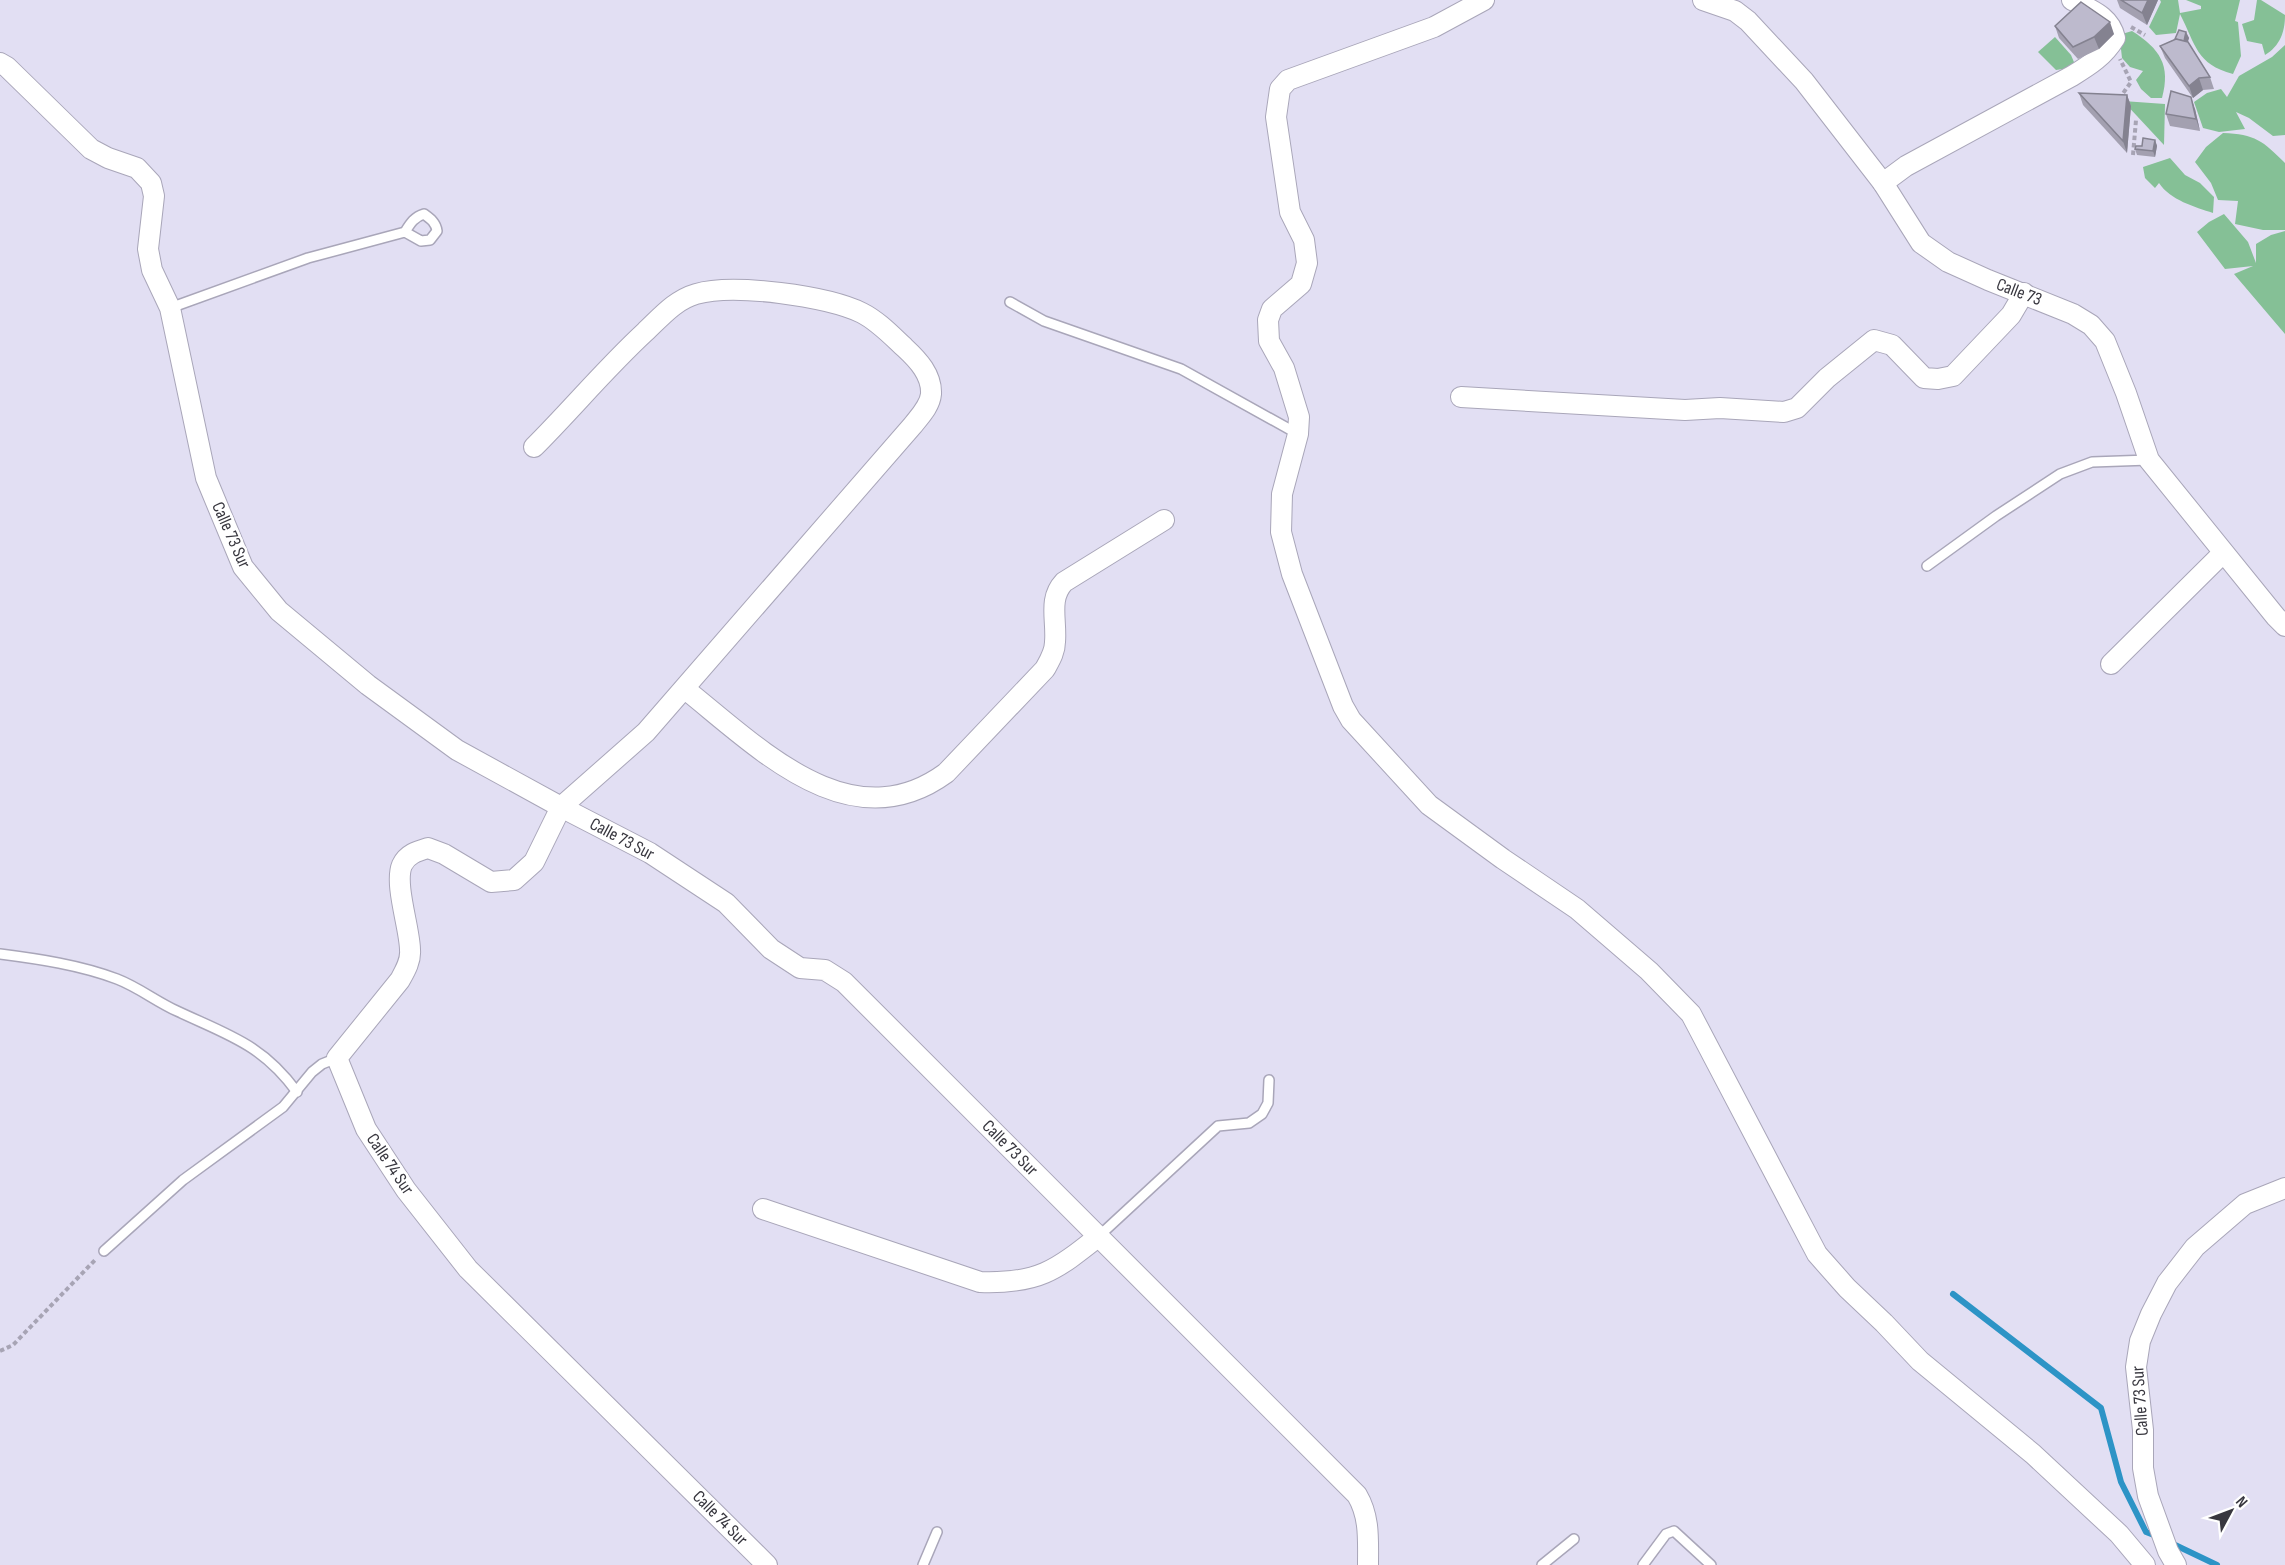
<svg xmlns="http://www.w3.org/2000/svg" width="2285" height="1565" font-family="'Sofia Sans Condensed',sans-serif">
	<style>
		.green { fill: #85c096 }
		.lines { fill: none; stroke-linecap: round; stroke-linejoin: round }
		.stream { stroke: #2d94c6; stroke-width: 6 }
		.service-casing { stroke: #a9a6b9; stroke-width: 12 }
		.minor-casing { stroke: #a9a6b9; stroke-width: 22 }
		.path { stroke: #a7a4b4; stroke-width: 4; stroke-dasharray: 4.5 3; stroke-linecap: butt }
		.service { stroke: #fff; stroke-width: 9 }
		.minor { stroke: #fff; stroke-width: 20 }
		.wall { fill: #a3a0b0 }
		.shaded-wall { fill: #848290 }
		.building { fill: #bdbacd; stroke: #848290; stroke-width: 1.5 }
		.labels { text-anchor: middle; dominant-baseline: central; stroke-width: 5; stroke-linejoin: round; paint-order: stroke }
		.street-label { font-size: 18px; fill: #38373f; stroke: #fff }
	</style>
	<rect width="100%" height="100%" fill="#e2dff3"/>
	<g class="green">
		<path d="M2160,0H2178L2180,13L2201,9V6L2186,0H2240L2235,21L2238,22L2241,56L2233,74C2196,64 2196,45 2180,14L2176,33L2156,35L2149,27L2161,2Z"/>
		<path d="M2257,0H2261L2285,15C2285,32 2280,46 2265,55L2262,44L2247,41L2242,24L2254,20Z"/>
		<path d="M2132,31C2160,49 2171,65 2162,98H2151L2141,89L2136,80L2143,71L2130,67L2122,58L2121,49L2118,43L2122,34Z"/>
		<path d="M2055,37L2071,55L2076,67L2056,70L2038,52Z"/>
		<path d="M2285,45V135L2273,136L2249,118L2236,112L2245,129L2219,132L2203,128L2194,102L2207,93L2221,89L2227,97L2239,76L2272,57Z"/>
		<path d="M2123,101L2165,104L2164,145Z"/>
		<path d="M2223,133C2255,134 2263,141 2285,163V230H2263L2235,224L2238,201L2218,200L2211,183L2195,162L2206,147Z"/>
		<path d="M2170,158L2185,175L2200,183L2214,197L2213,213C2195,207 2170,200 2159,183L2155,188L2145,178L2143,167Z"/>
		<path d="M2224,214L2248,242L2256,263V244L2271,235L2285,231V334L2234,274L2253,266L2225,269L2197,232L2209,222Z"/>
	</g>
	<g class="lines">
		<g class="stream">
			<path d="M1953,1294L2101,1408L2121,1482L2146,1532L2159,1537"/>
			<path d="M2171,1543L2217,1565"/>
		</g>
		<g class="service-casing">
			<g id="service">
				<path d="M1010,302L1044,321L1181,369L1298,434"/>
				<path d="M170,308L308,258L405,232L421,241L430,240L437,231C436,223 431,219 424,214C414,217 410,224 405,232"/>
				<path d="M1927,566L1996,516L2060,474L2092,462L2149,460"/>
				<path d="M0,954C39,959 80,965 117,979C138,987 157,1002 177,1011C228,1035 262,1044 297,1092"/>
				<path d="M1099,1236L1218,1126L1249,1123L1262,1114L1268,1103L1269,1080"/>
				<path d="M104,1251L183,1180L283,1107L312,1072L322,1064L337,1058"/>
				<path d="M923,1565L937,1532"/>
				<path d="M1542,1565L1574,1539"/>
				<path d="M1643,1565L1666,1534L1674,1531L1711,1565"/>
			</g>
		</g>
		<g class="minor-casing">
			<g id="minor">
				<path d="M1484,0L1434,27L1288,80L1280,89L1276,117L1290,212L1304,240L1307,263L1301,284L1272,309L1268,320L1269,341L1284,368L1299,417L1298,434L1282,494L1281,532L1292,574L1343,706L1351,720L1429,805L1503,859L1577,909L1649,971L1691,1014L1817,1254L1847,1288L1884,1323L1920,1361L2033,1454L2119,1534L2145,1565"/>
				<path d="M1703,0L1735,11L1748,21L1804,81L1883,183L1921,243L1948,262L1988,280L2073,314L2091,325L2105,341L2126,393L2149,460L2276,617L2285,626"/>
				<path d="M0,63L7,67L91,149L108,158L137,168L151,183L154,196L148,249L152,270L170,308L206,478L243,567L279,611L368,685L457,750L561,807L650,853L726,903L771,949L800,968L825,970L844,982L1357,1495C1370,1517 1368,1540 1368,1565"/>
				<path d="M1883,183L1906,166L2072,76C2090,65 2104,56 2115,38C2110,16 2091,10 2072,0"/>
				<path d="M1461,397L1685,410L1720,408L1784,412L1797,408L1827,378L1874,340L1892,345L1924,378L1938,379L1953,376L2011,315L2024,293"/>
				<path d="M534,447C572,409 606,368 645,332C661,317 675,300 696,294C733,283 828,296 862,313C878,321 892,336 905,348C918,360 932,375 931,394C930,406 920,416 913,425L646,732L561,807L534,862L514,880L491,882L444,854L428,848C418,851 407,854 402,865C394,884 410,929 410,950C411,961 405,971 400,980L337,1058L366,1129L406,1190L468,1269L767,1565"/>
				<path d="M2111,664L2223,553"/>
				<path d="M685,689C758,747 850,843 946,773L1045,669C1050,660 1055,652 1055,642C1057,620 1048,599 1064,582L1164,520"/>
				<path d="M763,1209L980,1282C1038,1284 1055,1271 1099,1236"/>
				<path d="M2176,1565L2168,1551L2148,1496L2143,1468V1430L2136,1367L2140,1341L2151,1314L2167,1283L2195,1247L2245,1204L2285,1188"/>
			</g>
		</g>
		<g class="path">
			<path d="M2131,27L2145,35"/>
			<path d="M2119,99L2131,82L2120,59"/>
			<path d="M2133,155L2136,120"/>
			<path d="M0,1351L13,1345L96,1259"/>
		</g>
		<use href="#service" class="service"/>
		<use href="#minor" class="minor"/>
	</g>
	<g class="wall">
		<path d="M2117,0H2158L2147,25L2120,8Z"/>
		<path d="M2055,26L2114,34L2099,49L2078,59L2059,38Z"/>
		<path d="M2186,32L2189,38L2187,42L2210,77L2214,89L2203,90L2193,98L2165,58L2160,46L2175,39Z"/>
		<path d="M2079,93L2127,95L2131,106L2127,153L2083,105Z"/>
		<path d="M2195,109L2200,131L2170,126L2166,114Z"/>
		<path d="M2155,140L2157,146L2155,157L2137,155L2135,149Z"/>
	</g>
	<g class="shaded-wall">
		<path d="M2148,0H2158L2147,25L2142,13Z"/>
		<path d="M2110,22L2114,34L2099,49L2094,37Z"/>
		<path d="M2186,32L2189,38L2186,49L2183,43Z"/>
		<path d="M2199,78L2203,90L2193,98L2189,86Z"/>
		<path d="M2127,95L2131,106L2127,153L2123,141Z"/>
		<path d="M2191,97L2195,109L2200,131L2196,119Z"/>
		<path d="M2155,140L2157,146L2155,157L2153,151Z"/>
	</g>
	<g class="building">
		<path d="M2121,0H2148L2142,13Z"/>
		<path d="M2081,2L2110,22L2094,37L2073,47L2055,26Z"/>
		<path d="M2179,30L2186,32L2184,41L2175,39Z"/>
		<path d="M2176,39L2188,42L2210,77L2199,78L2189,86L2160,46Z"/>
		<path d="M2171,91L2191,97L2196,119L2166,114Z"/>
		<path d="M2079,93L2127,95L2123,141Z"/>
		<path d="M2143,138L2155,140L2153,151L2135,149L2136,146H2142Z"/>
	</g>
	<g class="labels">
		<g class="street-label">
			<text transform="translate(2019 292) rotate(21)">Calle 73</text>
			<text transform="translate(231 535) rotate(66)">Calle 73 Sur</text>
			<text transform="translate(622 839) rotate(28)">Calle 73 Sur</text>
			<text transform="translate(1010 1148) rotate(45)">Calle 73 Sur</text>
			<text transform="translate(390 1164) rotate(56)">Calle 74 Sur</text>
			<text transform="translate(2140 1401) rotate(-94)">Calle 73 Sur</text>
			<text transform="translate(720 1518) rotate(45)">Calle 74 Sur</text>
		</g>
	</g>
	<g transform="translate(2231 1511) rotate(49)" stroke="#ffffff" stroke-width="4.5" paint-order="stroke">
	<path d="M0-4.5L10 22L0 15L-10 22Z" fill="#38373f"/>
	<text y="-9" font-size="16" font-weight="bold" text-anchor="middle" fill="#38373f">N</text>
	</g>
</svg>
